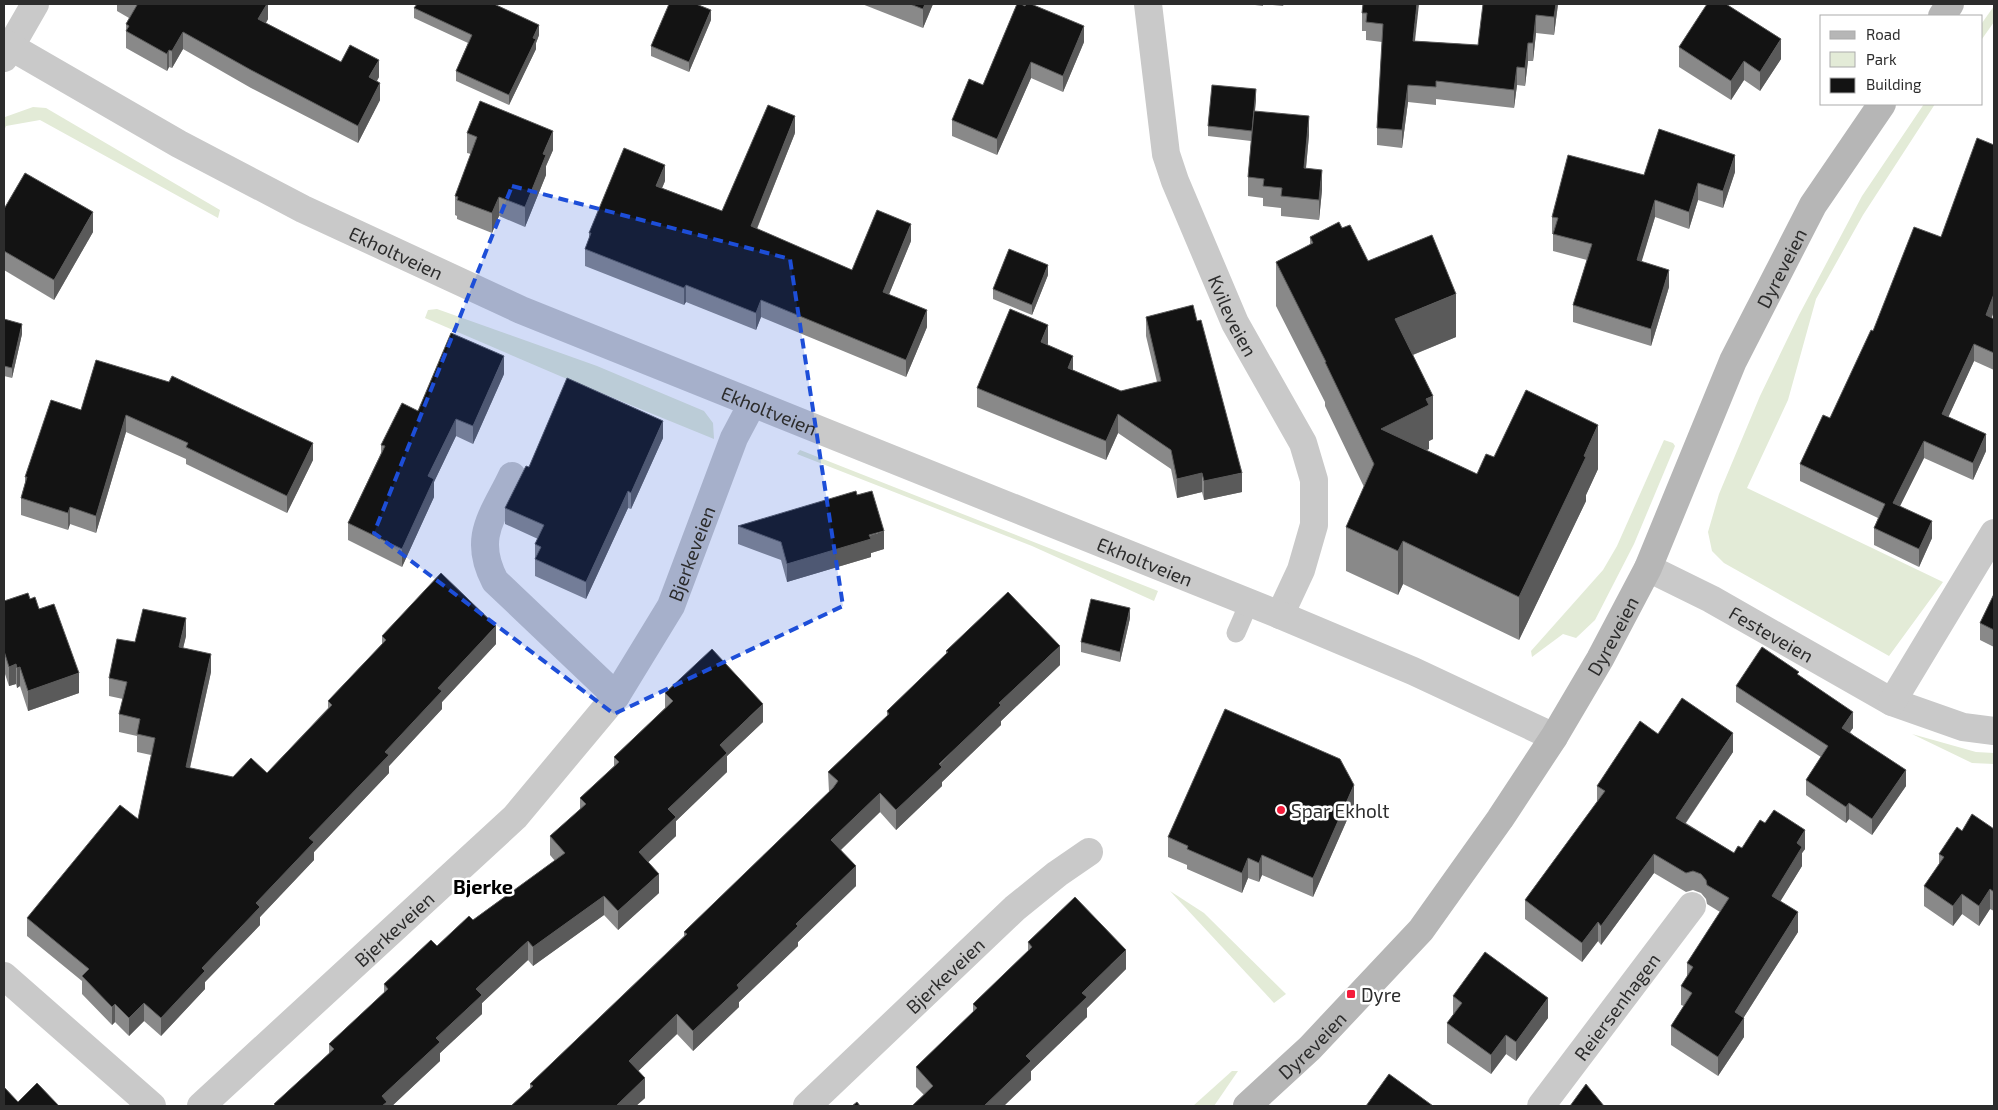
<svg xmlns="http://www.w3.org/2000/svg" width="1998" height="1110" font-family="'Exo 2',sans-serif">
	<style>
		.green { fill: #e3ebd7 }
		.lines { fill: none; stroke-linecap: round; stroke-linejoin: round }
		.service { stroke: #c9c9c9; stroke-width: 19 }
		.minor { stroke: #c9c9c9; stroke-width: 28 }
		.tertiary { stroke: #c9c9c9; stroke-width: 28 }
		.secondary { stroke: #b6b6b6; stroke-width: 28 }
		.wall { fill: #898989 }
		.shaded-wall { fill: #5a5a5a }
		.building { fill: #131313; stroke: #5a5a5a }
		.marked { fill: #1d4ed8; fill-opacity: 0.2; stroke: #1d4ed8; stroke-width: 4; stroke-dasharray: 10 6; stroke-linejoin: round }
		.poi-dot { fill: #f41c3b; stroke: #fff; stroke-width: 2 }
		.labels { text-anchor: middle; dominant-baseline: central; stroke-width: 5; stroke-linejoin: round; paint-order: stroke }
		.street-label { font-size: 19px; fill: #2c2c2c; stroke: #fff }
		.poi-label { font-size: 19px; fill: #2c2c2c; stroke: #fff; text-anchor: start }
		.neighbourhood-label { font-size: 20px; font-weight: bold; fill: #000; stroke: #fff }
	</style>
	<rect width="100%" height="100%" fill="#fff"/>
	<g class="green">
		<path d="M1994,6V22L1982,39V23Z"/>
		<path d="M1924,104H1935L1863,215L1816,299L1788,400L1747,488L1943,582L1889,656L1724,563L1712,551L1708,532L1719,494L1760,396L1799,315L1862,196Z"/>
		<path d="M33,107L46,108L220,210L218,218L40,120L6,126L4,131L5,117Z"/>
		<path d="M437,309L597,366L704,411L713,423L714,439L567,379L425,318L428,310Z"/>
		<path d="M1664,440L1673,443L1675,446L1634,544L1595,620L1576,638L1563,634L1532,657L1531,651L1603,570L1617,546Z"/>
		<path d="M800,450L1158,591L1154,601L1032,546L797,454Z"/>
		<path d="M1912,734L1976,752L1994,753V764L1972,763Z"/>
		<path d="M1170,891L1204,913L1286,994L1274,1003Z"/>
		<path d="M1232,1071H1238L1214,1106H1193Z"/>
	</g>
	<g class="lines">
		<path class="service" d="M1236,633L1249,603"/>
		<g class="minor">
			<path id="s1" d="M1148,4L1166,154L1175,181L1235,323L1303,443L1314,480V525L1301,570L1280,615"/>
			<path d="M4,58L35,4"/>
			<path d="M512,476C493,516 472,537 495,581L616,696"/>
			<path id="s2" d="M1648,568L1711,599L1892,702L1963,727L1994,731"/>
			<path d="M1892,702L1994,533"/>
			<path d="M4,976L152,1106"/>
			<path id="s3" d="M201,1106L515,817L616,696L671,606L734,438L752,404"/>
			<path id="s4" d="M807,1106L1015,908L1057,874L1089,852"/>
			<path id="s5" d="M1541,1106L1692,906"/>
		</g>
		<path class="tertiary" id="s6" d="M4,43L179,144L303,209L521,310L1280,615L1413,671L1554,737"/>
		<g class="secondary">
			<path d="M1942,16L1950,4"/>
			<path id="s7" d="M1247,1106L1310,1048L1421,930L1500,819L1554,737L1600,659L1648,568L1733,361L1813,205L1882,104"/>
		</g>
	</g>
	<g class="wall">
		<path d="M117,4H268V19L266,23L341,62L379,77L377,81L380,100L358,143L251,88L183,49L172,68L169,67L167,71L126,48V24L129,18L117,11Z"/>
		<path d="M862,4H933L923,28Z"/>
		<path d="M1017,4L1084,42L1063,92L1031,78L997,155L952,136V120L983,85Z"/>
		<path d="M1247,4H1263V6Z"/>
		<path d="M1264,4H1284L1283,6Z"/>
		<path d="M1363,4L1415,41L1478,45L1558,4L1554,35L1536,33L1533,61H1528L1525,86L1517,85L1514,108L1436,99V105L1408,102L1402,148L1377,145V128L1382,42L1366,40V31H1362V13Z"/>
		<path d="M414,8L539,35L536,43V49L509,105L456,81V71L468,43L414,18Z"/>
		<path d="M711,20L689,72L651,56V46Z"/>
		<path d="M1679,47L1781,59L1760,91L1744,80L1731,100L1679,67Z"/>
		<path d="M1256,99L1255,111L1309,135L1306,168L1322,190L1319,220L1281,216V208L1263,206V198L1248,196V177L1251,141L1208,136V126Z"/>
		<path d="M467,133L553,150L546,166V175L525,227L499,216L492,233L457,219V216L455,215V196L471,154L467,153Z"/>
		<path d="M795,133L757,229L852,270L911,241L889,294L927,327L906,377L761,317L756,330L686,302L684,305L585,266V249L589,239V233L665,181L662,188L722,211Z"/>
		<path d="M1994,145V311L1992,318L1994,319V370L1974,361L1948,417L1986,451L1973,480L1924,458L1900,506L1932,538L1919,567L1874,545V528L1878,518L1800,481V464L1830,418L1873,331L1941,237Z"/>
		<path d="M1735,172L1723,208L1698,200L1689,229L1655,217L1641,262L1669,287L1651,346L1573,322V305L1587,260L1553,251V234H1552V217L1644,175Z"/>
		<path d="M4,209L93,232L54,300L4,270Z"/>
		<path d="M1342,228L1368,261L1456,337L1413,355L1433,439L1429,441V449L1426,450L1477,474L1494,457L1598,469L1586,495V501L1519,640L1403,584L1398,595L1346,571V527L1364,487L1325,406V402L1276,306V262L1310,245V237Z"/>
		<path d="M1048,275L1032,315L993,299V289Z"/>
		<path d="M1146,317L1242,492L1204,500L1202,492L1177,498L1171,469L1118,433L1106,460L977,407V388L1048,343V345L1073,370L1121,391L1157,382L1146,336Z"/>
		<path d="M4,319L22,334L12,378L4,376Z"/>
		<path d="M96,360L313,460L287,513L186,464V459L126,432L96,533L70,524L68,530L21,515V498L25,483V477L81,410Z"/>
		<path d="M504,374L473,444L456,436L434,482V497L402,567L348,540V523L381,453V445L418,411Z"/>
		<path d="M663,438L631,509L628,508L586,599L535,576V544L538,539L505,524V508L529,467Z"/>
		<path d="M857,495L884,549L871,553V557L787,582L781,560L738,544V526Z"/>
		<path d="M1994,594V647L1980,640V623Z"/>
		<path d="M30,599L39,609L79,693L28,711L20,686L17,688L16,684L9,686L4,671V601Z"/>
		<path d="M1130,618L1120,662L1081,652V642Z"/>
		<path d="M186,636L183,648L211,672L190,768L233,777L267,773L328,708V701L382,644V636L496,644L442,702V709L389,766V773L314,852V860L260,917V925L205,982V989L161,1036L144,1021L129,1036L115,1022L112,1025L82,994V981L27,936V918L138,819L151,755L137,752V736L119,732V714L123,699L109,696V678L135,642Z"/>
		<path d="M946,651L1060,665L1001,721V725L942,782V786L896,830L880,812L841,850L856,886L798,942V946L739,1002V1007L693,1051L677,1034L638,1071L645,1098L636,1106H511L530,1088V1084L684,936V932L829,792L828,772L887,716V711L946,654Z"/>
		<path d="M1799,676L1853,728L1850,732L1906,786L1872,835L1849,819L1846,823L1806,795V780L1821,757L1736,702V686Z"/>
		<path d="M665,693L763,722L727,756V772L676,821V836L648,862L659,893L618,930L604,915L533,966L528,960L482,1003V1014L440,1053V1061L392,1106H274V1104L329,1054V1044L384,993V984L555,861L550,855V836L580,810V798L614,766V757L665,708Z"/>
		<path d="M1658,734L1733,752L1686,823L1734,853L1742,848L1805,849L1802,853V866L1780,901L1798,932L1744,1017V1037L1718,1076L1671,1045V1026L1684,1006L1681,1005V986L1687,977V963L1720,912L1707,904L1706,899L1701,893L1693,890L1686,892L1654,873L1601,945L1598,941L1582,962L1525,919V900L1597,802V786Z"/>
		<path d="M1354,804L1313,897L1262,875L1259,882L1248,878L1242,893L1187,869V865L1168,857V837Z"/>
		<path d="M1994,829V911L1990,909L1979,926L1962,914L1953,926L1924,906V886L1939,865V854L1962,831Z"/>
		<path d="M1028,942L1126,969L1087,1008V1017L1031,1071V1080L924,1095L916,1087V1067L973,1013V1004L1028,951Z"/>
		<path d="M1453,996L1548,1018L1516,1061L1506,1054L1491,1074L1447,1043V1023L1453,1015Z"/>
	</g>
	<g class="shaded-wall">
		<path d="M267,4H268V19L258,36V19Z"/>
		<path d="M925,4H933L923,28V9Z"/>
		<path d="M1417,4H1419L1413,59V41Z"/>
		<path d="M1556,4H1558L1554,35V17Z"/>
		<path d="M711,10V20L689,72V62Z"/>
		<path d="M1536,15V33L1533,61V43Z"/>
		<path d="M539,25V35L536,43V49L509,105V95L533,38Z"/>
		<path d="M1084,26V42L1063,92V76Z"/>
		<path d="M183,32V49L172,68V51Z"/>
		<path d="M1781,39V59L1760,91V72Z"/>
		<path d="M1528,43V61L1525,86V68Z"/>
		<path d="M169,50V67L167,71V54Z"/>
		<path d="M379,60V77L369,94V77Z"/>
		<path d="M1744,61V80L1731,100V81Z"/>
		<path d="M1031,62V78L997,155V139Z"/>
		<path d="M1517,67V85L1514,108V90Z"/>
		<path d="M380,83V100L358,143V126Z"/>
		<path d="M1408,85V102L1402,148V130Z"/>
		<path d="M1256,89V99L1252,141V131Z"/>
		<path d="M795,116V133L751,243V226Z"/>
		<path d="M1309,116V135L1304,188V168Z"/>
		<path d="M553,131V150L546,166V175L525,227V207L543,154Z"/>
		<path d="M1735,155V172L1723,208V191Z"/>
		<path d="M665,165V181L656,202V186Z"/>
		<path d="M1322,170V190L1319,220V200Z"/>
		<path d="M1698,183V200L1689,229V212Z"/>
		<path d="M499,197V216L492,233V213Z"/>
		<path d="M1655,200V217L1637,277V260Z"/>
		<path d="M93,212V232L54,300V280Z"/>
		<path d="M911,224V241L883,309V292Z"/>
		<path d="M1048,265V275L1032,315V305Z"/>
		<path d="M1669,270V287L1651,346V329Z"/>
		<path d="M686,285V302L684,305V288Z"/>
		<path d="M1456,294V337L1395,362V319Z"/>
		<path d="M1994,294V311L1986,332V315Z"/>
		<path d="M761,300V317L756,330V313Z"/>
		<path d="M927,310V327L906,377V360Z"/>
		<path d="M22,324V334L12,378V368Z"/>
		<path d="M1048,325V343L1041,361V342Z"/>
		<path d="M1974,344V361L1942,431V414Z"/>
		<path d="M504,356V374L473,444V426Z"/>
		<path d="M1073,356V375L1068,368Z"/>
		<path d="M1433,396V439L1429,441V449L1381,472V429L1426,399Z"/>
		<path d="M1118,414V433L1106,460V441Z"/>
		<path d="M126,415V432L96,533V516Z"/>
		<path d="M456,419V436L434,482V497L402,567V549L428,476Z"/>
		<path d="M663,421V438L631,509V493Z"/>
		<path d="M1598,425V469L1586,495V501L1519,640V597Z"/>
		<path d="M1986,434V451L1973,480V463Z"/>
		<path d="M1924,441V458L1893,520V503Z"/>
		<path d="M313,443V460L287,513V496Z"/>
		<path d="M1202,473V492L1177,498V479Z"/>
		<path d="M1242,473V492L1204,500V481Z"/>
		<path d="M628,491V508L586,599V582Z"/>
		<path d="M70,507V524L68,530V513Z"/>
		<path d="M1932,521V538L1919,567V549Z"/>
		<path d="M884,531V549L871,553V557L787,582V564Z"/>
		<path d="M1403,541V584L1398,595V551Z"/>
		<path d="M1130,608V618L1120,662V652Z"/>
		<path d="M186,618V636L179,665V647Z"/>
		<path d="M496,626V644L442,702V709L389,766V773L314,852V860L260,917V925L205,982V989L161,1036V1018L202,968L309,838L385,752L438,688Z"/>
		<path d="M1060,646V665L1001,721V725L942,782V786L896,830V810L999,703Z"/>
		<path d="M211,654V672L186,785V767Z"/>
		<path d="M16,664V684L9,686V667Z"/>
		<path d="M20,667V686L17,688V668Z"/>
		<path d="M79,673V693L28,711V691Z"/>
		<path d="M763,704V722L727,756V772L676,821V836L639,871V852L668,809L720,745Z"/>
		<path d="M1853,712V728L1842,743V728Z"/>
		<path d="M1733,733V752L1676,837V818Z"/>
		<path d="M1906,770V786L1872,835V819Z"/>
		<path d="M1354,785V804L1313,897V878Z"/>
		<path d="M880,793V812L831,859V840Z"/>
		<path d="M1849,803V819L1846,823V807Z"/>
		<path d="M1805,830V849L1802,853V866L1772,915V896L1797,843Z"/>
		<path d="M1654,854V873L1601,945V926Z"/>
		<path d="M1262,855V875L1259,882V863Z"/>
		<path d="M1248,858V878L1242,893V873Z"/>
		<path d="M856,866V886L798,942V946L739,1002V1007L693,1051V1031L737,985L796,924Z"/>
		<path d="M659,874V893L618,930V911Z"/>
		<path d="M1990,889V909L1979,926V906Z"/>
		<path d="M1962,894V914L1953,926V906Z"/>
		<path d="M604,896V915L533,966V947Z"/>
		<path d="M1798,912V932L1735,1031V1012Z"/>
		<path d="M1598,922V941L1582,962V943Z"/>
		<path d="M528,941V960L482,1003V1014L440,1053V1061L392,1106H382V1096L436,1038L476,989Z"/>
		<path d="M1126,950V969L1087,1008V1017L1031,1071V1080L1004,1106H984L1026,1056L1082,993Z"/>
		<path d="M1548,998V1018L1516,1061V1042Z"/>
		<path d="M144,1003V1021L129,1036V1018Z"/>
		<path d="M115,1004V1022L112,1025V1007Z"/>
		<path d="M677,1014V1034L629,1080V1061Z"/>
		<path d="M1744,1018V1037L1718,1076V1057Z"/>
		<path d="M1506,1035V1054L1491,1074V1055Z"/>
		<path d="M645,1078V1098L636,1106H616Z"/>
	</g>
	<g class="building">
		<path d="M134,4H267L258,19L341,62L350,45L379,60L369,77L380,83L358,126L251,70L183,32L172,51L169,50L167,54L126,31L129,26L126,24L137,5Z"/>
		<path d="M417,4H494L539,25L533,38L536,39L509,95L456,71L472,35L414,8Z"/>
		<path d="M669,4H696L711,10L689,62L651,46Z"/>
		<path d="M910,4H925L923,9Z"/>
		<path d="M1017,4H1021L1025,6L1026,4H1031L1084,26L1063,76L1031,62L997,139L952,120L969,79L983,85Z"/>
		<path d="M1363,4H1417L1413,41L1478,45L1483,4H1556L1554,17L1536,15L1533,43H1528L1525,68L1517,67L1514,90L1436,81V87L1408,85L1402,130L1377,128L1383,24L1366,22L1367,13H1362Z"/>
		<path d="M1707,4H1726L1781,39L1760,72L1744,61L1731,81L1679,47Z"/>
		<path d="M1212,85L1256,89L1252,131L1208,126Z"/>
		<path d="M480,101L553,131L543,154L546,155L525,207L499,197L492,213L457,200L458,197L455,196L477,137L467,133Z"/>
		<path d="M768,105L795,116L751,226L852,270L877,210L911,224L883,292L927,310L906,360L761,300L756,313L686,285L684,288L585,249L591,233H589L624,148L665,165L656,186L722,211Z"/>
		<path d="M1254,111L1309,116L1304,168L1322,170L1319,200L1281,196L1282,188L1263,186L1264,179L1248,177Z"/>
		<path d="M1659,129L1735,155L1723,191L1698,183L1689,212L1655,200L1637,260L1669,270L1651,329L1573,305L1592,244L1553,234L1558,218L1552,217L1568,155L1644,175Z"/>
		<path d="M1977,138L1994,145V294L1986,315L1994,319V353L1974,344L1942,414L1986,434L1973,463L1924,441L1893,503L1932,521L1919,549L1874,528L1885,504L1800,464L1823,415L1830,418L1871,330L1873,331L1914,227L1941,237Z"/>
		<path d="M25,173L93,212L54,280L4,251V209Z"/>
		<path d="M1339,222L1342,228L1350,225L1368,261L1432,235L1456,294L1395,319L1433,396L1426,399L1429,405L1381,429L1477,474L1486,454L1494,457L1526,390L1598,425L1584,456L1586,457L1519,597L1403,541L1398,551L1346,527L1374,464L1325,362H1326L1276,262L1313,243L1310,237Z"/>
		<path d="M1009,249L1048,265L1032,305L993,289Z"/>
		<path d="M1193,305L1197,321L1201,320L1242,473L1204,481L1202,473L1177,479L1171,450L1118,414L1106,441L977,388L1010,309L1048,325L1041,342L1073,356L1068,368L1121,391L1161,381L1146,317Z"/>
		<path d="M4,319L22,324L12,368L4,366Z"/>
		<path d="M451,333L504,356L473,426L456,419L428,476L434,479L402,549L348,523L385,446L381,445L402,403L418,411Z"/>
		<path d="M96,360L169,382L172,376L313,443L287,496L186,447L188,443L126,415L96,516L70,507L68,513L21,498L27,477H25L51,400L81,410Z"/>
		<path d="M567,378L663,421L631,493L628,491L586,582L535,559L541,547L535,544L544,525L505,508L526,466L529,467Z"/>
		<path d="M856,491L857,495L872,491L884,531L869,535L871,539L787,564L781,542L738,526Z"/>
		<path d="M441,573L496,626L438,688L442,691L385,752L389,755L309,838L314,842L256,903L260,907L202,968L205,971L161,1018L144,1003L129,1018L115,1004L112,1007L82,976L89,969L27,918L120,805L138,819L155,738L137,734L140,719L119,714L127,682L109,678L117,639L135,642L143,609L186,618L179,647L211,654L186,767L233,777L251,758L267,773L332,705L328,701L386,640L382,636Z"/>
		<path d="M1008,592L1060,646L999,703L1001,705L939,764L942,767L896,810L880,793L831,840L856,866L796,924L798,926L737,985L739,988L693,1031L677,1014L629,1061L645,1078L616,1106H511L533,1086L530,1084L687,934L684,932L833,788L838,781L828,772L889,714L887,711L948,652L946,651Z"/>
		<path d="M28,593L30,599L35,597L39,609L54,604L79,673L28,691L20,667L17,668L16,664L9,667L4,651V601Z"/>
		<path d="M1994,594V630L1980,623Z"/>
		<path d="M1091,599L1130,608L1120,652L1081,642Z"/>
		<path d="M1762,647L1799,672L1797,674L1853,712L1842,728L1906,770L1872,819L1849,803L1846,807L1806,780L1828,746L1736,686Z"/>
		<path d="M712,649L763,704L720,745L727,753L668,809L676,817L639,852L659,874L618,911L604,896L533,947L528,941L476,989L482,995L436,1038L440,1042L382,1096L387,1102L382,1106H276L274,1104L334,1049L329,1044L388,989L384,984L431,940L437,946L469,916L473,920L565,853L550,836L586,804L580,798L619,762L614,757L673,701L665,693Z"/>
		<path d="M1682,698L1733,733L1676,818L1734,853L1738,846L1742,848L1760,820L1765,823L1774,810L1805,830L1797,843L1802,847L1772,896L1798,912L1735,1012L1744,1018L1718,1057L1671,1026L1692,993L1681,986L1693,967L1687,963L1729,898L1707,885L1706,880L1701,874L1693,871L1686,873L1654,854L1601,926L1598,922L1582,943L1525,900L1605,791L1597,786L1640,721L1658,734Z"/>
		<path d="M1225,709L1340,759L1354,785L1313,878L1262,855L1259,863L1248,858L1242,873L1187,849L1188,846L1168,837Z"/>
		<path d="M1972,814L1994,829V892L1990,889L1979,906L1962,894L1953,906L1924,886L1944,857L1939,854L1957,827L1962,831Z"/>
		<path d="M1075,897L1126,950L1082,993L1087,997L1026,1056L1031,1061L984,1106H912L933,1086L916,1067L977,1008L973,1004L1032,947L1028,942Z"/>
		<path d="M1485,952L1548,998L1516,1042L1506,1035L1491,1055L1447,1023L1462,1003L1453,996Z"/>
		<path d="M1389,1074L1433,1106H1366Z"/>
		<path d="M37,1083L59,1106H4V1087L18,1102Z"/>
		<path d="M1586,1084L1604,1106H1570Z"/>
		<path d="M857,1102L860,1106H852Z"/>
	</g>
	<path class="marked" d="M512,186L790,259L843,606L614,714L374,533Z"/>
	<g class="poi-dot">
		<circle cx="1281" cy="810" r="5"/>
		<rect x="1346" y="989" width="10" height="10" rx="2.5"/>
	</g>
	<g class="labels">
		<g class="street-label">
			<text stroke="none"><textPath href="#s6" startOffset="445">Ekholtveien</textPath></text>
			<text stroke="none"><textPath href="#s7" startOffset="1004">Dyreveien</textPath></text>
			<text stroke="none"><textPath href="#s1" startOffset="326">Kvileveien</textPath></text>
			<text stroke="none"><textPath href="#s6" startOffset="850">Ekholtveien</textPath></text>
			<text stroke="none"><textPath href="#s3" startOffset="746">Bjerkeveien</textPath></text>
			<text stroke="none"><textPath href="#s6" startOffset="1255">Ekholtveien</textPath></text>
			<text stroke="none"><textPath href="#s2" startOffset="140">Festeveien</textPath></text>
			<text stroke="none"><textPath href="#s7" startOffset="599">Dyreveien</textPath></text>
			<text stroke="none"><textPath href="#s3" startOffset="262">Bjerkeveien</textPath></text>
			<text stroke="none"><textPath href="#s4" startOffset="190">Bjerkeveien</textPath></text>
			<text stroke="none"><textPath href="#s5" startOffset="125">Reiersenhagen</textPath></text>
			<text stroke="none"><textPath href="#s7" startOffset="89">Dyreveien</textPath></text>
		</g>
		<g class="poi-label">
			<text x="1291" y="810">Spar Ekholt</text>
			<text x="1361" y="994">Dyre</text>
		</g>
		<g class="neighbourhood-label">
			<text x="483" y="886">Bjerke</text>
		</g>
	</g>
	<rect width="1998" height="1110" fill="none" stroke="#2c2c2c" stroke-width="10"/>
	<rect x="1820" y="15" width="162" height="90" fill="#ffffff" stroke="#ababab"/>
	<rect x="1830" y="31" width="25" height="8" fill="#b6b6b6" stroke="#ababab"/>
	<text x="1866" y="40" font-size="15" fill="#2c2c2c">Road</text>
	<rect x="1830" y="52" width="25" height="15" fill="#e3ebd7" stroke="#ababab"/>
	<text x="1866" y="65" font-size="15" fill="#2c2c2c">Park</text>
	<rect x="1830" y="78" width="25" height="15" fill="#131313" stroke="#ababab"/>
	<text x="1866" y="90" font-size="15" fill="#2c2c2c">Building</text>
</svg>
